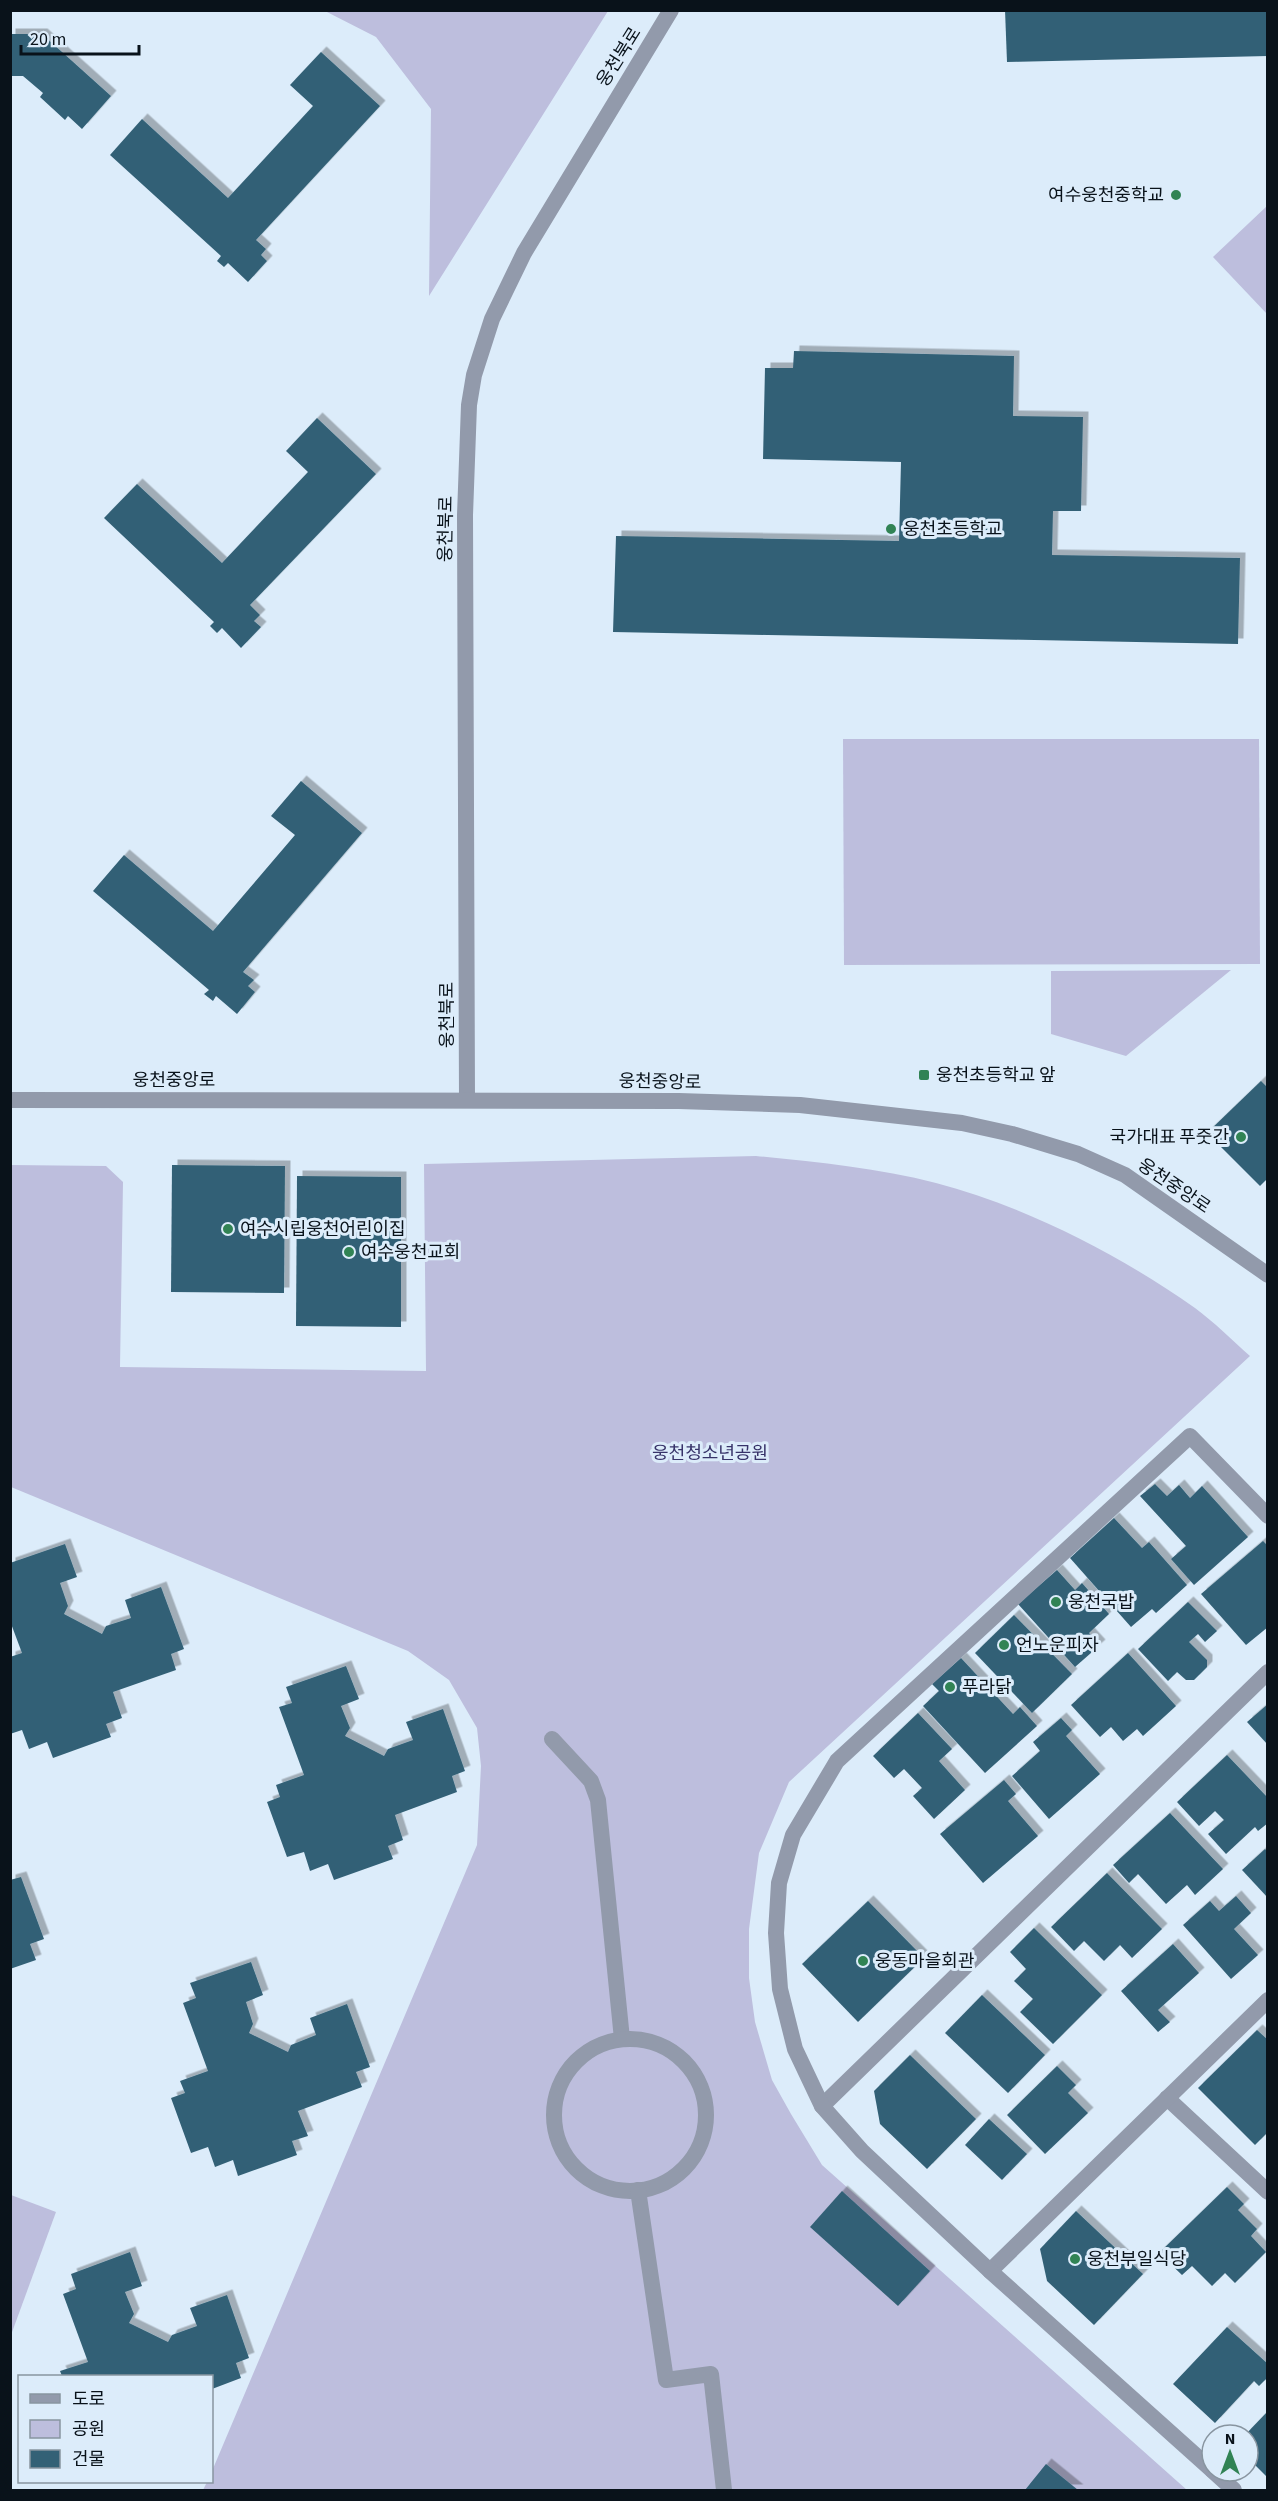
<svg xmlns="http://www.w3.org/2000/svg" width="1278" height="2501" font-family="'Source Sans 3','Noto Sans KR',sans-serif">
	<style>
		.green { fill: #bdbedd }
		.building { fill: #336176; filter: url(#shadow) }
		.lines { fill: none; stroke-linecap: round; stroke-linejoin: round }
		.pedestrian { stroke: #929aab; stroke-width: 16 }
		.minor { stroke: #929aab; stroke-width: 16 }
		.tertiary { stroke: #929aab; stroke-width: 16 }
		.poi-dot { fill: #318354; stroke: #dcecfa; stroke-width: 2 }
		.labels { text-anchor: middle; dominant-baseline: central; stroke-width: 6; stroke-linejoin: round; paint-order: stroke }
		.street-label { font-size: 18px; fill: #09121a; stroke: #dcecfa }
		.poi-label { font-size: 18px; fill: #09121a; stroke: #dcecfa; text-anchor: start }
		.park-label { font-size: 18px; fill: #373369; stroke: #dcecfa }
	</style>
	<defs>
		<filter id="shadow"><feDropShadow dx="5.5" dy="-5.5" stdDeviation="0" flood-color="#0004"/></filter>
	</defs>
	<rect width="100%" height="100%" fill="#dcecfa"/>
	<g class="green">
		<path d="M325,11H608L429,296L431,109L376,37Z"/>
		<path d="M1267,206V314L1213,257Z"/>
		<path d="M843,739H1259L1260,964L844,965Z"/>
		<path d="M1231,970L1126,1056L1051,1034V971Z"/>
		<path d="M756,1156C816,1162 877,1168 936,1183C1025,1206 1120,1255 1195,1308C1214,1322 1232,1340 1250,1356L789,1782L759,1853L749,1929V1978L755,2022L772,2080L791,2114L822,2165L1187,2490H203L207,2482H212V2471L477,1845L481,1766L477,1728L449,1680L408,1651L11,1487L10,1165L106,1166L123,1182L120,1367L426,1371L424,1164Z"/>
		<path d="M11,2195L56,2212L11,2335Z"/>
	</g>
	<g class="building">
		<path d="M1005,10H1268V56L1007,62Z"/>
		<path d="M10,34H42L111,96L82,129L68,116L65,120L40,97L43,93L23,76H10Z"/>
		<path d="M321,52L380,106L256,240L266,249L261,255L267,261L248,282L228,263L224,267L217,261L221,256L110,155L142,119L228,198L313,106L290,85Z"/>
		<path d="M794,351L1014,356L1013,416L1083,417L1081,511H1053L1052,555L1240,558L1238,644L613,632L616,536L899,541L901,462L763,459L765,368H793Z"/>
		<path d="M317,418L376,474L250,605L260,615L254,621L261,627L241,648L222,628L217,633L210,626L214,622L104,518L137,484L222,563L308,472L286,451Z"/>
		<path d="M301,781L362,833L243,972L254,980L248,986L255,992L237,1014L216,996L213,1001L204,994L209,990L93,891L124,855L213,931L295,835L271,816Z"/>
		<path d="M1261,1081L1268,1088V1178L1260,1186L1207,1133Z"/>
		<path d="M172,1165L285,1166L284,1293L171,1292Z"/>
		<path d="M297,1176L401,1177V1327L296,1326Z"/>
		<path d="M1155,1484L1167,1496L1179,1485L1190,1498L1202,1486L1248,1537L1194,1585L1171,1559L1186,1546L1140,1496Z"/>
		<path d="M1114,1518L1142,1548L1149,1542L1187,1585L1156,1613L1152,1609L1131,1627L1070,1558Z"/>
		<path d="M1263,1541L1268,1546V1627L1246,1645L1201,1594Z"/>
		<path d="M65,1544L77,1577L60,1583L68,1606L64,1614L102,1634L106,1626L131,1618L125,1600L161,1587L184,1649L171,1654L176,1670L113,1692L122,1718L106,1724L111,1737L53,1758L47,1742L29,1749L22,1730L10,1734V1657L22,1653L10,1621V1563Z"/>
		<path d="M1057,1570L1075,1590L1082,1583L1109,1614L1089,1633L1100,1645L1075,1667L1018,1604Z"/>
		<path d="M1188,1602L1217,1631L1205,1642L1198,1634L1189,1642L1207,1660V1667L1194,1680H1186L1177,1672L1168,1681L1138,1649Z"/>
		<path d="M1014,1615L1072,1674L1032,1713L975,1653Z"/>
		<path d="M1128,1653L1176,1706L1143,1736L1137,1729L1123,1741L1111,1727L1100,1737L1071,1705Z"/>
		<path d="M961,1658L1013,1714L1020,1707L1037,1726L985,1773L923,1706L939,1691L932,1684Z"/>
		<path d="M346,1666L359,1699L341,1706L350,1728L345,1736L384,1756L388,1749L413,1740L406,1722L443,1709L465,1771L452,1776L457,1792L395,1815L403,1840L388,1846L393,1859L334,1880L328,1864L310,1871L304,1852L287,1857L267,1802L280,1797L276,1785L304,1775L279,1707L292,1703L286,1687Z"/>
		<path d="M1268,1704V1745L1247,1722Z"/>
		<path d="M918,1713L952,1749L939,1761L965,1790L934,1819L913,1796L922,1788L904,1769L894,1778L873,1756Z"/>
		<path d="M1061,1718L1072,1730L1066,1736L1100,1774L1049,1819L1012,1776L1040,1751L1033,1742Z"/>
		<path d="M1227,1755L1268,1798V1823L1258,1831L1255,1827L1226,1854L1208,1834L1224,1820L1215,1811L1199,1826L1177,1802Z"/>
		<path d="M1004,1780L1016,1794L1008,1801L1038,1836L983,1883L940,1834Z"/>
		<path d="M1170,1813L1223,1869L1195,1895L1187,1885L1166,1904L1138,1874L1129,1883L1113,1865Z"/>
		<path d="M1265,1849L1268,1852V1898L1242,1870Z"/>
		<path d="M1107,1873L1162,1929L1132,1958L1120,1945L1104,1961L1084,1941L1074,1951L1051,1927Z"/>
		<path d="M21,1877L44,1939L30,1944L36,1960L10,1969V1880Z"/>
		<path d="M1236,1896L1251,1913L1234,1929L1258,1955L1231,1979L1183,1925L1210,1901L1219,1911Z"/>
		<path d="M868,1901L924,1958L858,2022L802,1964Z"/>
		<path d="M1034,1928L1102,1995L1053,2044L1020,2012L1033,1999L1014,1981L1026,1969L1010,1952Z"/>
		<path d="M1173,1944L1199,1973L1158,2010L1170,2022L1158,2032L1121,1991Z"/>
		<path d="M251,1962L263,1995L246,2002L253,2024L249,2033L288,2052L291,2045L316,2035L310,2018L347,2004L370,2067L356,2072L362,2087L298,2111L308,2136L292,2141L297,2155L238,2176L233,2160L215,2167L208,2147L191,2153L171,2098L185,2093L180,2081L208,2071L183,2003L196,1998L190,1983Z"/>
		<path d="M982,1995L1045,2055L1008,2093L945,2033Z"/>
		<path d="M1257,2030L1268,2040V2132L1255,2145L1198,2088Z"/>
		<path d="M910,2055L976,2119L927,2169L880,2124L874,2091Z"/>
		<path d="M1057,2066L1076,2085L1068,2093L1088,2113L1045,2154L1007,2115Z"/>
		<path d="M989,2119L1027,2154L1002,2180L965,2145Z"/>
		<path d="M1227,2187L1244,2204L1238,2210L1257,2229L1251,2236L1266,2252L1235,2283L1225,2273L1212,2286L1192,2266L1182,2275L1159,2253Z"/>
		<path d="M842,2191L930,2271L898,2306L810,2227Z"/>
		<path d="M1076,2211L1143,2274L1094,2325L1047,2281L1040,2249Z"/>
		<path d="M130,2252L142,2286L125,2292L134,2314L129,2323L168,2342L172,2335L197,2326L190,2308L227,2295L249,2358L236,2363L241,2378L212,2389V2376H62L60,2371L88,2362L63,2294L76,2289L71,2274Z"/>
		<path d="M1227,2327L1268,2364V2377L1259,2386L1254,2381L1215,2423L1173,2384Z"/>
		<path d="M1268,2411V2478L1248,2458V2435H1245Z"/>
		<path d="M1046,2464L1078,2490H1025Z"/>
	</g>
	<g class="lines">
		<g class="pedestrian">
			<path d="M552,1739L591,1781L598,1800L622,2039"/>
			<circle cx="630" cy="2115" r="76"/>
			<path d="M638,2190L666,2380L711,2374L724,2490"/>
		</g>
		<g class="minor">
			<path d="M467,1100L465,515L469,405L474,375L492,319L524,253L671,10"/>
			<path d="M1167,2098L1268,2192"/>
			<path d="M822,2106L1268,1672"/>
			<path d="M990,2271L1268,2000"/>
			<path d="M1212,2470L990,2271L862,2151L822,2106L795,2049L780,1989L776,1933L779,1883L793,1835L837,1761L1190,1436L1268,1516"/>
			<path d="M1213,2471L1234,2490"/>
		</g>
		<path class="tertiary" d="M10,1100L679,1101L800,1105L962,1123L1012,1134L1078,1154L1125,1175L1268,1275"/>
	</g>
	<g class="poi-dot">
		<circle cx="1176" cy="195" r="6"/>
		<circle cx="891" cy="529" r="6"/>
		<rect x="918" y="1069" width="12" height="12" rx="3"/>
		<circle cx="1241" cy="1137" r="6"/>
		<circle cx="228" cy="1229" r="6"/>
		<circle cx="349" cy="1252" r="6"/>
		<circle cx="1056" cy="1602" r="6"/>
		<circle cx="1004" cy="1645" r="6"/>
		<circle cx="950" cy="1687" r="6"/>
		<circle cx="863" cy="1961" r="6"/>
		<circle cx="1075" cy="2259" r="6"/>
	</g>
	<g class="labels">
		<g class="street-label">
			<text transform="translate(619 57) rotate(-58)">웅천북로</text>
			<text transform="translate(446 529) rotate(-89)">웅천북로</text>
			<text transform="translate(447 1015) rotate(-90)">웅천북로</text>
			<text x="174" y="1080">웅천중앙로</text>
			<text transform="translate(660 1082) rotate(1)">웅천중앙로</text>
			<text transform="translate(1174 1186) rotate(34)">웅천중앙로</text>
		</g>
		<g class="poi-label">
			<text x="1164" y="195" text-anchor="end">여수웅천중학교</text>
			<text x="903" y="529">웅천초등학교</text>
			<text x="936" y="1075">웅천초등학교 앞</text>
			<text x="1229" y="1137" text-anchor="end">국가대표 푸줏간</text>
			<text x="240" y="1229">여수시립웅천어린이집</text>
			<text x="361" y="1252">여수웅천교회</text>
			<text x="1068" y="1602">웅천국밥</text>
			<text x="1016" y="1645">언노운피자</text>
			<text x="962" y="1687">푸라닭</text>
			<text x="875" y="1961">웅동마을회관</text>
			<text x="1087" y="2259">웅천부일식당</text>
		</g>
		<g class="park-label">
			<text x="710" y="1453">웅천청소년공원</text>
		</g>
	</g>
	<rect width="1278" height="2501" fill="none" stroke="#09121a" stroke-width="24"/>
	<rect x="18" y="2375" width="195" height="108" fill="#dcecfa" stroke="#8895a0" stroke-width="1.5"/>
	<rect x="30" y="2394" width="30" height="9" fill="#929aab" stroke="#8895a0" stroke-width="1.5"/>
	<text x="72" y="2405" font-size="18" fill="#09121a">도로</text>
	<rect x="30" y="2420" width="30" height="18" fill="#bdbedd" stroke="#8895a0" stroke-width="1.5"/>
	<text x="72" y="2435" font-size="18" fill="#09121a">공원</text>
	<rect x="30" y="2450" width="30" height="18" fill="#336176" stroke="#8895a0" stroke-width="1.5"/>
	<text x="72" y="2465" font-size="18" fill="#09121a">건물</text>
	<g transform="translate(1230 2453)"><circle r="28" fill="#dcecfa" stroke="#8895a0" stroke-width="1.5"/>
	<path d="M0-4.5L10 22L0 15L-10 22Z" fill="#318354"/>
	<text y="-9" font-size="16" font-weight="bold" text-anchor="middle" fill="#09121a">N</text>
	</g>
	<path d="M21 45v9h118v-9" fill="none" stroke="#09121a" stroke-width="3"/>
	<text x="30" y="45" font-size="18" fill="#09121a" stroke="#dcecfa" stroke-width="4.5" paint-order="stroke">20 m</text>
</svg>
